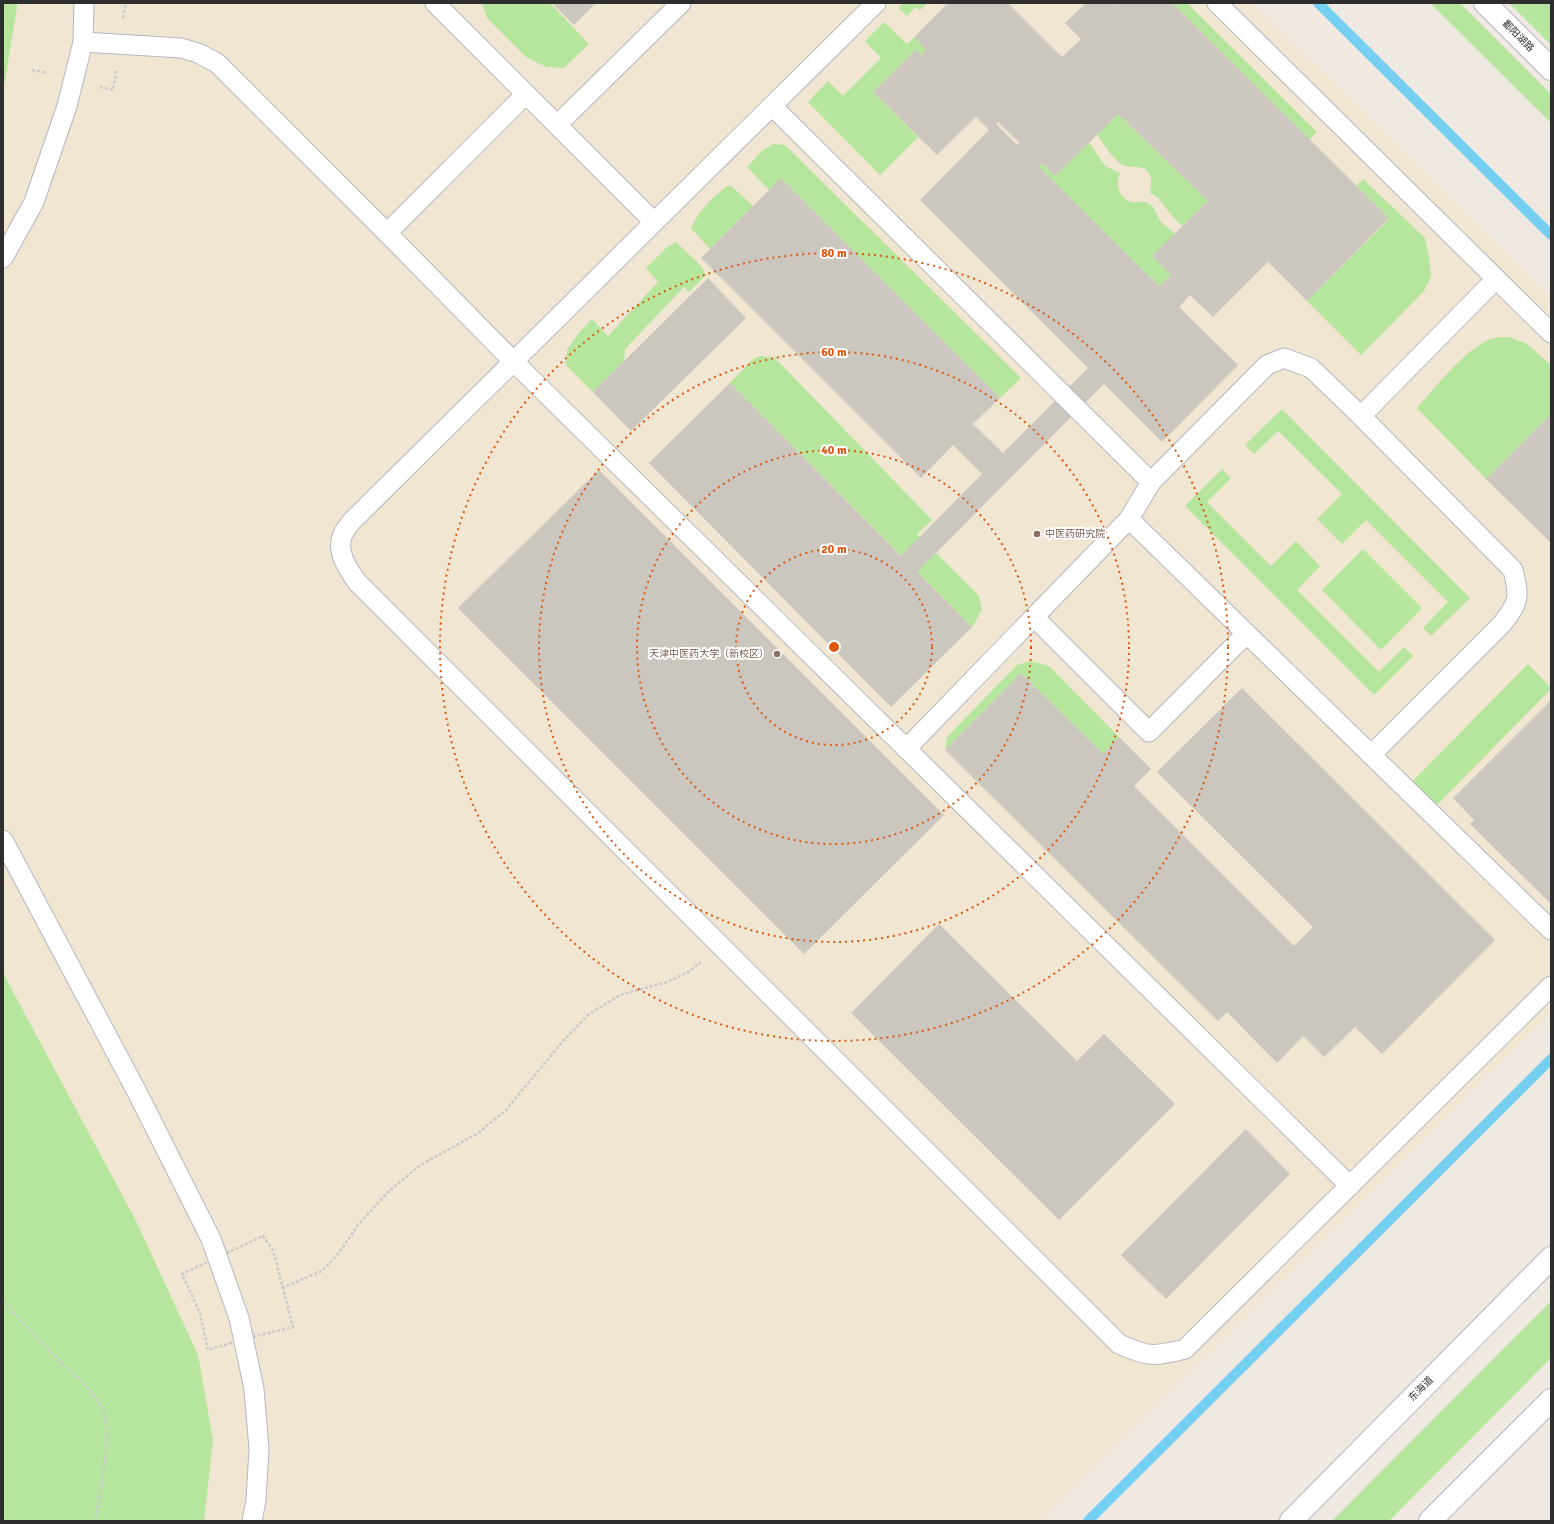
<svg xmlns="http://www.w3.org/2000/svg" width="1554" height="1524" font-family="Signika,'Noto Sans SC',sans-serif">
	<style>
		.education { fill: #f0e6d1 }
		.green { fill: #b6e59e }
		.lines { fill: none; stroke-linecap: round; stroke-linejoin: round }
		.stream { stroke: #75cff0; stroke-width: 10 }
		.building { fill: #cbc7bf; fill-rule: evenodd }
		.service-casing { stroke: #b4b7c1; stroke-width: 21 }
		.secondary-casing { stroke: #b4b7c1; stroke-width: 24 }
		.path { stroke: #c9c9c9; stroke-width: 2.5; stroke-dasharray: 3 2; stroke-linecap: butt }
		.service { stroke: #fff; stroke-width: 19 }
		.secondary { stroke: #fff; stroke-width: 22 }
		.ring { fill: none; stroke: #df570e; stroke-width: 2; stroke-dasharray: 2 4 }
		.education-dot { fill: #8d6e63; stroke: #fff; stroke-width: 1.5 }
		.labels { text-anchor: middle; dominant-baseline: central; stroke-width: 4; stroke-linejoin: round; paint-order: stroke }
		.street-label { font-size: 10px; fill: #2e2e2e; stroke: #fff }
		.education-label { font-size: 10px; fill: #785e54; stroke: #fff; text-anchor: start }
		.centre { fill: #df570e; stroke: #fff; stroke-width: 2 }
		.ring-label { font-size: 12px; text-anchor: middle; font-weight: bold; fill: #df570e; stroke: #fff; stroke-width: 4; stroke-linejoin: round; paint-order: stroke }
	</style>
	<rect width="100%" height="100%" fill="#efe9e1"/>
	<path class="education" d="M3,3H1253L1551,296V1012L1041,1521H3Z"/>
	<g class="green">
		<path d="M3,3H17V7L3,93Z"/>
		<path d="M482,3H550L589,44L564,68L546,67L526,57L487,18Z"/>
		<path d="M903,3H928L920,10L916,7L907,16L898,8Z"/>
		<path d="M1172,3H1187L1317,132L1309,140Z"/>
		<path d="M1430,3H1460L1551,94V123Z"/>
		<path d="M1509,3H1550L1551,45Z"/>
		<path d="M884,22L907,44L914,37L926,50L921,55L916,50L873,92L918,137L880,175L808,102L828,81L843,96L881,58L865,41Z"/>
		<path d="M1118,114L1208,201L1182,226L1173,217L1157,197L1150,193C1152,180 1153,168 1136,167C1130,166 1126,168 1121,164C1111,156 1104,145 1097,134Z"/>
		<path d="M1089,142L1105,166L1120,173C1115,185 1119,200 1133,202C1141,203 1143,199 1151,205C1155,208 1156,214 1159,219C1162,224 1170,229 1175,234L1152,256L1171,275L1159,286L1039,167L1042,163L1055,176Z"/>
		<path d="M773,144L785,145L1021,378L1000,398L781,179L769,190L747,167L762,151Z"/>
		<path d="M1363,179L1425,238L1429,257L1431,276L1424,291L1361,355L1307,301L1389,219L1356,187Z"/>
		<path d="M730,185L753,206L710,249L691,228C698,212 714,194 730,185Z"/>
		<path d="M676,242L701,266L706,275L689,292L684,287L625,349L624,361L593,392L566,365L567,350L577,335L592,319L608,336L658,282L646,268L667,247Z"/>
		<path d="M1509,337L1527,344L1551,365V414L1486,479L1417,408C1436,387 1467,346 1494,338C1499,337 1504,337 1509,337Z"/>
		<path d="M760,356L775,358L932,520L917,534L979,596L982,610L972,627L730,383L752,360Z"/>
		<path d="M1282,409L1470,598L1431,636L1423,628L1448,602L1366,520L1342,544L1317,519L1342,494L1278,431L1254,454L1245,445Z"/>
		<path d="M1222,469L1231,478L1207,502L1271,566L1296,541L1320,566L1297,590L1379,672L1404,647L1413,656L1374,695L1185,506Z"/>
		<path d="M1363,549L1422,608L1381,650L1322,590Z"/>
		<path d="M1031,661L1049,666L1119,737L1103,754L1021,673L945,750L947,737L1017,665Z"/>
		<path d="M1528,664L1551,688V689L1436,806L1412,782Z"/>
		<path d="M3,973L136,1221L198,1355L213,1440L204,1521H3Z"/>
		<path d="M1551,1301V1358L1389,1521H1332Z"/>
	</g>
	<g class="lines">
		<g class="stream">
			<path d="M1318,3L1551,235"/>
			<path d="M1088,1521L1551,1059"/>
		</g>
	</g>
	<g class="building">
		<path d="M552,3H596L574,25Z"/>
		<path d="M948,3H1008L1062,57L1081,39L1065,23L1086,3H1111L1113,5L1115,3H1172L1389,218L1307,301L1268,262L1213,317L1190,295L1179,307L1238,365L1162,442L1104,384L917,572L972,627L891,707L649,463L730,383L901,556L982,474L953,445L921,478L701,258L781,178L1000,398L973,424L1003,453L1088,368L920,200L989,130L976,117L937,155L873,92L916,49L921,55L926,50L914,37ZM1118,114L1208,201L1152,256L1171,275L1159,286L1039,167L1042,163L1055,176ZM998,122L1020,143L1017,145L996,124Z"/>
		<path d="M708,278L746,318L631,431L593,392Z"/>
		<path d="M1551,414V543L1486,479Z"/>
		<path d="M599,470L944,815L804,954L458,608Z"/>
		<path d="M1021,673L1103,754L1119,737L1151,769L1134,786L1294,946L1313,927L1157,772L1242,688L1495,940L1382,1054L1355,1027L1324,1057L1303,1036L1277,1063L1227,1012L1218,1021L945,750Z"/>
		<path d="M1551,700V904L1470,824L1474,820L1453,798Z"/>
		<path d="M939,924L1077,1061L1104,1034L1175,1104L1059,1220L851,1013Z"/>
		<path d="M1246,1129L1290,1174L1166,1299L1121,1255Z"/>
	</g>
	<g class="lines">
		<g class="service-casing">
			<g id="service">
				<path d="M435,3L654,222"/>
				<path d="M876,3L352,521C349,525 345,530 343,534C335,551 348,569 357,582L1119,1344C1148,1357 1154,1357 1185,1349L1551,986"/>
				<path d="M1217,3L1551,333"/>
				<path d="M83,42L181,48L198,53L217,63L387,233L513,361L1350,1186"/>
				<path d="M772,106L1151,482L1267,365L1284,358L1311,368L1361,416L1513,570C1520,598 1519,602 1502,624L1371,755"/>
				<path d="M557,125L681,3"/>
				<path d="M387,233L526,94"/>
				<path d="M3,258L34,202L67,106L83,42L84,3"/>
				<path d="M1361,416L1496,279"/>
				<path d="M1129,519L1551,930"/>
				<path d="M1034,617L1149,732L1246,634"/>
				<path d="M906,749L1129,519L1151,482"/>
				<path d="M3,840L137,1092L211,1239L239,1318L254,1389L259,1449L256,1500L252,1521"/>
			</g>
		</g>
		<g class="secondary-casing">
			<g id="secondary">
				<path d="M1485,3L1551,69"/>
				<path d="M1291,1521L1551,1258"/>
				<path d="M1430,1521L1551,1400"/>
			</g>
		</g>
		<g class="path">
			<path d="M123,18L126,3"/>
			<path d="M32,70L47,73"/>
			<path d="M100,87L113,90L116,71"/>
			<path d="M263,1236L273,1250L293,1327L244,1339L208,1350L200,1313L182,1274Z"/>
			<path d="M282,1288L322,1271L339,1253L358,1225L388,1192L419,1166L478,1133L505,1111L563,1041L588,1015L620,995L667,982L688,972L701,962"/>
			<path d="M3,1301L48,1350L85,1385L95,1397L103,1409L107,1426V1444L97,1513L94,1521"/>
		</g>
		<use href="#service" class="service"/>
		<use href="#secondary" class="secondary"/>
	</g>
	<g class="ring">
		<circle cx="834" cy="647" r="98"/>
		<circle cx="834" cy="647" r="197"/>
		<circle cx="834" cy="647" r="295"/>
		<circle cx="834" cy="647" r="394"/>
	</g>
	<g class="education-dot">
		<circle cx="1037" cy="534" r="4"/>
		<circle cx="777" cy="654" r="4"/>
	</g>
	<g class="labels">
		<g class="street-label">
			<text transform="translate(1518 36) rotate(45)">鄱阳湖路</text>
			<text transform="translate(1421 1389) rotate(-45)">东海道</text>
		</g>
		<g class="education-label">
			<text x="1045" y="534">中医药研究院</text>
			<text x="769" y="654" text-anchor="end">天津中医药大学（新校区）</text>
		</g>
	</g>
	<circle cx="834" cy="647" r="6" class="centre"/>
	<g class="ring-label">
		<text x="834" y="257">80 m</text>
		<text x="834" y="356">60 m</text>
		<text x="834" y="454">40 m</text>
		<text x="834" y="553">20 m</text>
	</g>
	<rect width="1554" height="1524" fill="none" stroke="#2e2e2e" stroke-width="8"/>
</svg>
